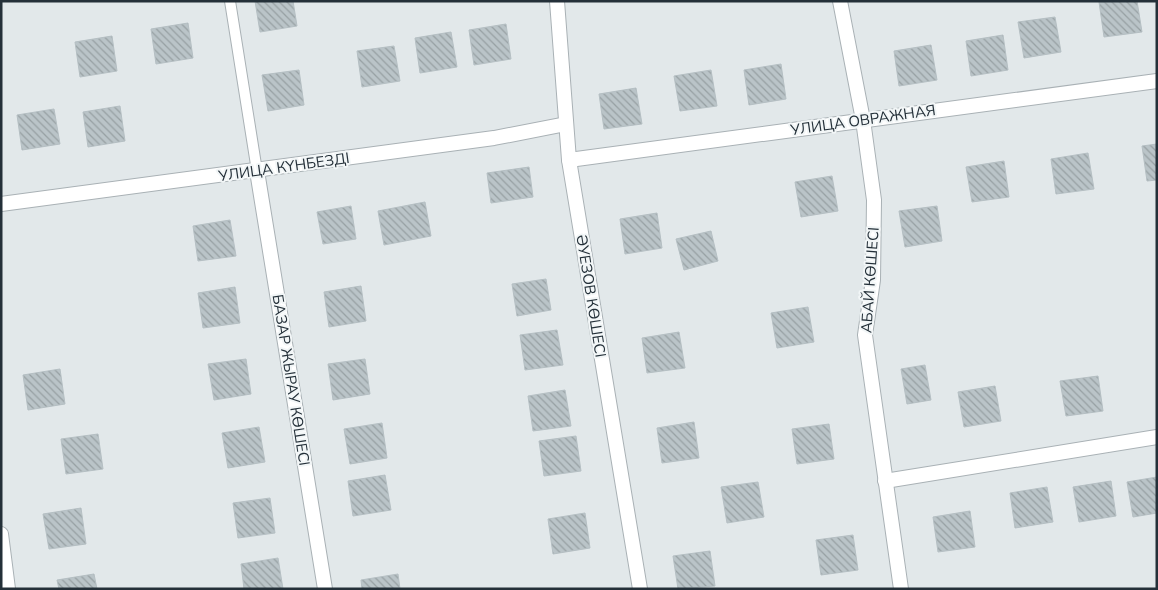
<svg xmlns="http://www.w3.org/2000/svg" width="1158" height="590" font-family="'Nunito Sans',sans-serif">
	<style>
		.building { fill: url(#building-back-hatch); stroke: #b5bfc3 }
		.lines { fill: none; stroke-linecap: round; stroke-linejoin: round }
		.service-casing { stroke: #a9b1b5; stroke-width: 12 }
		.minor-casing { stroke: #a9b1b5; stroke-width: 16 }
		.service { stroke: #fff; stroke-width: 10 }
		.minor { stroke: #fff; stroke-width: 14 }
		.labels { text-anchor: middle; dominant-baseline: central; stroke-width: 4; stroke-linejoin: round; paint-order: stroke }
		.street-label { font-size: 15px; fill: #243039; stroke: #f2f6f7 }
	</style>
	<defs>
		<pattern id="building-back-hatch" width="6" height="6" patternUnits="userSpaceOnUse" patternTransform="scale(1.25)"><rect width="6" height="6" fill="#bac4c8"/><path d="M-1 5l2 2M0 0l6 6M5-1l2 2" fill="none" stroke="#97a0a3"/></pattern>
	</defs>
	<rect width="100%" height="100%" fill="#e2e8ea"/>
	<g class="building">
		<path d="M255,1H293L297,26L260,32Z"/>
		<path d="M1137,1L1142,32L1104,37L1099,2Z"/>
		<path d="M1055,17L1061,52L1024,58L1018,22Z"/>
		<path d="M188,23L193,58L156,64L151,29Z"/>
		<path d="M506,24L511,59L474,65L469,30Z"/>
		<path d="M451,32L457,67L420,73L415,38Z"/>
		<path d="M1003,35L1008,70L971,76L966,41Z"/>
		<path d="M112,36L117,71L80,77L75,42Z"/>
		<path d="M931,45L937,80L899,86L894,51Z"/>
		<path d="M394,46L400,81L362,87L357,51Z"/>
		<path d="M781,64L786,99L749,105L744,70Z"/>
		<path d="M299,70L304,105L268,111L262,75Z"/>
		<path d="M711,70L717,106L680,111L674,76Z"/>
		<path d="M636,88L642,124L604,129L599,94Z"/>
		<path d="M120,106L125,141L88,147L83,112Z"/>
		<path d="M54,109L60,144L22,150L17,115Z"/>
		<path d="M1157,144V180L1147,181L1142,146Z"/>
		<path d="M1088,153L1094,189L1056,194L1051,159Z"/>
		<path d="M1004,161L1009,197L972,202L966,167Z"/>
		<path d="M529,167L533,197L491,203L487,173Z"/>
		<path d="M832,176L838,211L801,217L795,182Z"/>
		<path d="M425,202L431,236L384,245L378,211Z"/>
		<path d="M351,206L356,239L323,244L317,212Z"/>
		<path d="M937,206L942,241L905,247L899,211Z"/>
		<path d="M657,213L662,248L625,254L620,219Z"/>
		<path d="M230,220L236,256L198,261L193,226Z"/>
		<path d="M711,231L718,261L684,270L676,239Z"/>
		<path d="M546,279L551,310L517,316L512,284Z"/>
		<path d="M361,286L366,321L329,327L324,292Z"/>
		<path d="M235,287L240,323L203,328L198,293Z"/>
		<path d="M808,307L814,342L777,348L771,313Z"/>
		<path d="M557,330L563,365L525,370L520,335Z"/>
		<path d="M679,332L685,368L647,373L642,338Z"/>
		<path d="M246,359L251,394L214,400L208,364Z"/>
		<path d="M365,359L370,394L333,400L328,364Z"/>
		<path d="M925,365L931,400L907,404L901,369Z"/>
		<path d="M60,369L65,404L28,410L23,375Z"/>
		<path d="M1098,376L1103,411L1066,416L1060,381Z"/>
		<path d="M995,386L1001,421L964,427L958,392Z"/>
		<path d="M565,390L571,426L533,431L528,396Z"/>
		<path d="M694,422L699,458L662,463L657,428Z"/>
		<path d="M382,423L387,458L350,464L344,429Z"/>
		<path d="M829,424L834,459L797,464L792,429Z"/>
		<path d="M259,427L265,462L228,468L222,433Z"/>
		<path d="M98,434L103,469L66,474L61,439Z"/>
		<path d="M576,436L581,471L544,476L539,441Z"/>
		<path d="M385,475L391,510L353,516L348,481Z"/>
		<path d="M1157,477V513L1133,517L1127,482Z"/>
		<path d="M1111,481L1116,516L1079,522L1073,487Z"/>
		<path d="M758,482L764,517L727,523L721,487Z"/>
		<path d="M1047,487L1053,522L1015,528L1010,493Z"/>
		<path d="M270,498L275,533L238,538L233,503Z"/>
		<path d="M81,508L86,544L49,549L43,514Z"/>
		<path d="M970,511L975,547L938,552L933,517Z"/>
		<path d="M585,513L590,548L553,554L548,519Z"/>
		<path d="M853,535L858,570L821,575L816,540Z"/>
		<path d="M710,551L715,586L678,589L673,556Z"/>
		<path d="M278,558L283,589H244L241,564Z"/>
		<path d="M94,574L97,589H59L57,580Z"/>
		<path d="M398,574L400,589H362L361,580Z"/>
	</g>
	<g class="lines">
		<g class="service-casing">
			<path id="service" d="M230,1L257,171"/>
		</g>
		<g class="minor-casing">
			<g id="minor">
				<path d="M557,1L569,160L640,589"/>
				<path d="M840,1L863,120L874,200L873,280L865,335L901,589"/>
				<path d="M569,160L1157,81"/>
				<path d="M257,171L325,589"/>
				<path d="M1,204L494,138L566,124"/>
				<path d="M885,481L1157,437"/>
				<path d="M1,534L8,589"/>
			</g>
		</g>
		<use href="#service" class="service"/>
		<use href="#minor" class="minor"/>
	</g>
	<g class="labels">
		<g class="street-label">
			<text transform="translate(863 120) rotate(-8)">УЛИЦА ОВРАЖНАЯ</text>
			<text transform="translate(284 167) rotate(-8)">УЛИЦА КҮНБЕЗДІ</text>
			<text transform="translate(870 280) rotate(-86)">АБАЙ КӨШЕСІ</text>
			<text transform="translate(591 296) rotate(81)">ӘУЕЗОВ КӨШЕСІ</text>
			<text transform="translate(291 380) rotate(81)">БАЗАР ЖЫРАУ КӨШЕСІ</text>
		</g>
	</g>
	<rect width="1158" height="590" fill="none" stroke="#243039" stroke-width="5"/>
</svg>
